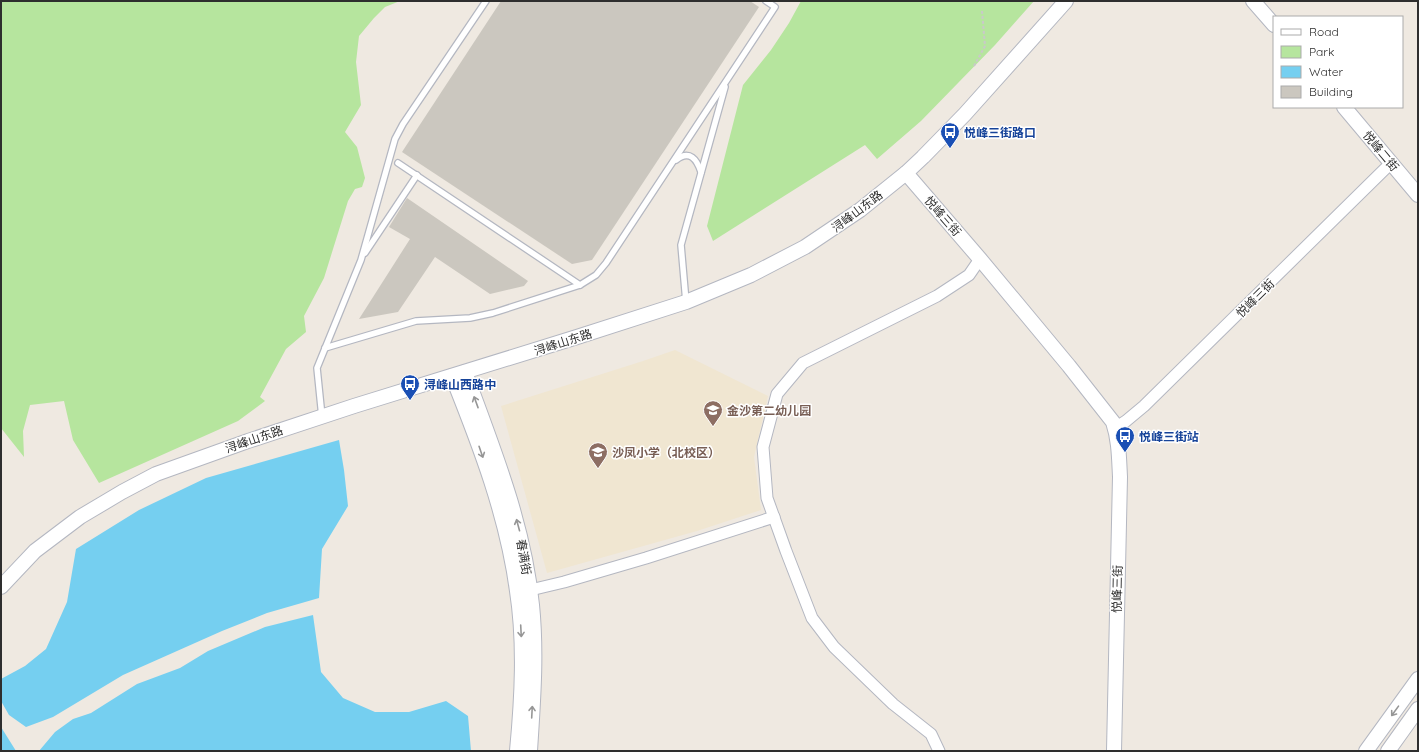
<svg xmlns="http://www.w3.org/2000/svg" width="1419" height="752" font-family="Quicksand,'Noto Sans SC',sans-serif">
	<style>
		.education { fill: #f0e6d1 }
		.green { fill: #b6e59e }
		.water { fill: #75cff0 }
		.building { fill: #cbc7bf }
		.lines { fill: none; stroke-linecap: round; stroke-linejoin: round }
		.service-casing { stroke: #b4b7c1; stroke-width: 8 }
		.minor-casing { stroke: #b4b7c1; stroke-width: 13 }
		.tertiary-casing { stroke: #b4b7c1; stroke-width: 16 }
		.path { stroke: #c9c9c9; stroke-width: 2; stroke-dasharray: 3 2; stroke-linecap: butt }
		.service { stroke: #fff; stroke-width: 5.5 }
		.minor { stroke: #fff; stroke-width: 11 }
		.tertiary { stroke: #fff; stroke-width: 14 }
		.oneway { stroke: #969696 }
		.labels { text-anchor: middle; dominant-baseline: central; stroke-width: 3; stroke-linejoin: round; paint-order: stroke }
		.transit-label { font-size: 12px; font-weight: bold; fill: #164399; stroke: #fff; text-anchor: start }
		.street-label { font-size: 12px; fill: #2e2e2e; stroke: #fff }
		.education-label { font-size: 12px; font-weight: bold; fill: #785e54; stroke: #fff; text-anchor: start }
	</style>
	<rect width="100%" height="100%" fill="#efe9e1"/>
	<path class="education" d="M675,350L768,396L754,457L761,510L697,531L547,573L501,406L643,361Z"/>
	<g class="green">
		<path d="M1,1H400L385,7L374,18L359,36L356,62L361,105L345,132L357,147L365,178L362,187L355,189L348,201L324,278L304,316L306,332L286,349L260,397L265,401L238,421L99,483L73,440L64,401L30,405L23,431L24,457L1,428Z"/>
		<path d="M801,1H1034L995,45L921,121L877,159L865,145L713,241L707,226L743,85L771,50L789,23Z"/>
	</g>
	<g class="water">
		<path d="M339,440L344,470L348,506L322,549L319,598L267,613L222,631L123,675L53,717L26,727L9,715L1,701V679L25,666L46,649L67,602L76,549L139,510L206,478Z"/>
		<path d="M313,615L321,672L343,698L375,712H409L446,701L468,716L471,751H39L55,732L73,719L91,713L137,684L180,668L208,651L265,627Z"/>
		<path d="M1,727L16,751H1Z"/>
	</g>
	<g class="building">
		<path d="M501,1H750L759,7L592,260L572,264L402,152Z"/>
		<path d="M407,198L528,281L524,286L490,294L435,257L398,312L359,319L410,239L389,227Z"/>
	</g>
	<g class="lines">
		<g class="service-casing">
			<g id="service">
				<path d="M676,160C690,149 697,160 701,172"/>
				<path d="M398,163L580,285"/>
				<path d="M365,253L417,175"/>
				<path d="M686,302L681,245L725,87"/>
				<path d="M325,348L416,321L470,318L493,313L580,285L596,275L606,263L775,7L766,1"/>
				<path d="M322,417L317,368L361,260L395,139L403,124L486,1"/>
			</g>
		</g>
		<g class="minor-casing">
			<g id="minor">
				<path d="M1115,428L1126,421L1144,406L1391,163"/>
				<path d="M522,592L564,582L646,558L774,517"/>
				<path d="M939,751L931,734L893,704L834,647L812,618L786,551L767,498L763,447L777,394L803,363L937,296L969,275L980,259"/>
			</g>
		</g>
		<g class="tertiary-casing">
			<g id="tertiary">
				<path d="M1253,1L1274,25"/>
				<path d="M1344,107L1418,195"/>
				<path d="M906,173L980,259L1069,366L1113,422C1119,440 1119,458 1120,477L1114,751"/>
				<path d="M465,372C493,448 524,524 532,605C537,654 533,703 530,751"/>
				<path d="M452,376C480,446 507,516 517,591C525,643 522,698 517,751"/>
				<path d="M1,587L35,551L80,517L122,492L156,474L248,441L354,406L577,337L686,302L751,275L805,247L860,210L906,173L923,157L965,114L1066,1"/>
				<path d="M1366,751L1418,679"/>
				<path d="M1388,751L1418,709"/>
			</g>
		</g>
		<path class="path" d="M974,66L985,46L982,11"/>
		<use href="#service" class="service"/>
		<use href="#minor" class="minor"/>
		<use href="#tertiary" class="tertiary"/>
	</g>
	<defs><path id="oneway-shaft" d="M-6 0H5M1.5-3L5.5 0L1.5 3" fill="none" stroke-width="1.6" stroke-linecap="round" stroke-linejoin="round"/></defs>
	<g class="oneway">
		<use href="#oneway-shaft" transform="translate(476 402) rotate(-110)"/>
		<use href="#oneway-shaft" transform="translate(481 452) rotate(71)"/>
		<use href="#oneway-shaft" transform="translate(518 525) rotate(-105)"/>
		<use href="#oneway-shaft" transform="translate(521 631) rotate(87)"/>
		<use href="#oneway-shaft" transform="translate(1395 711) rotate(126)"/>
		<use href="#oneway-shaft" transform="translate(532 712) rotate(-87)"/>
	</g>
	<defs>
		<g id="bus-pin" transform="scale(1)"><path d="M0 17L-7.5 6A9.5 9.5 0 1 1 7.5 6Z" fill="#1a4fb4" stroke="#fff"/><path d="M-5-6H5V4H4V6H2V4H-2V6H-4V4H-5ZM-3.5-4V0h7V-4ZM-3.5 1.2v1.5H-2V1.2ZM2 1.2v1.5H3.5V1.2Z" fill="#fff"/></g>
		<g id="school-pin" transform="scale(1)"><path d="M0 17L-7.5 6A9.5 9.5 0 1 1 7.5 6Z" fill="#8d6e63" stroke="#fff"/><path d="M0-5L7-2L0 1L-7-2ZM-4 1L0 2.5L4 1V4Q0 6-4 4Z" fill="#fff"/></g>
	</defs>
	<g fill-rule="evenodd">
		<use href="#bus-pin" x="950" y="132"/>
		<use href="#bus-pin" x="410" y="384"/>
		<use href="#school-pin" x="713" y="410"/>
		<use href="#bus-pin" x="1125" y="436"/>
		<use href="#school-pin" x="598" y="452"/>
	</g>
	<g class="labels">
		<g class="transit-label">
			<text x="964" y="132">悦峰三街路口</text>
			<text x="424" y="384">浔峰山西路中</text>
			<text x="1139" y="436">悦峰三街站</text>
		</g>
		<g class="street-label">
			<text transform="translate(1381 151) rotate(50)">悦峰二街</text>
			<text transform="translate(857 211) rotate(-37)">浔峰山东路</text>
			<text transform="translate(943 216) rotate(49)">悦峰三街</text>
			<text transform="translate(1255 298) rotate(-45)">悦峰三街</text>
			<text transform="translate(563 342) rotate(-18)">浔峰山东路</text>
			<text transform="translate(254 439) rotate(-19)">浔峰山东路</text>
			<text transform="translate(524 557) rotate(80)">春满街</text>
			<text transform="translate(1117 589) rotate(-89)">悦峰三街</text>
		</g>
		<g class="education-label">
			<text x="727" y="410">金沙第二幼儿园</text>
			<text x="612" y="452">沙凤小学（北校区）</text>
		</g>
	</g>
	<rect width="1419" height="752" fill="none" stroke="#2e2e2e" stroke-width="4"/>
	<rect x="1273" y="16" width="130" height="92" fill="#ffffff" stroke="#ababab"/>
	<rect x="1281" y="29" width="20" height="6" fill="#ffffff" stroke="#ababab"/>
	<text x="1309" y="36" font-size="12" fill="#2e2e2e">Road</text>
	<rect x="1281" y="46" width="20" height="12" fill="#b6e59e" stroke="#ababab"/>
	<text x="1309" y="56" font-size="12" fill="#2e2e2e">Park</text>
	<rect x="1281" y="66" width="20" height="12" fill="#75cff0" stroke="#ababab"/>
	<text x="1309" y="76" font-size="12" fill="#2e2e2e">Water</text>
	<rect x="1281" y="86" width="20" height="12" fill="#cbc7bf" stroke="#ababab"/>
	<text x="1309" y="96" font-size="12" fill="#2e2e2e">Building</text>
</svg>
